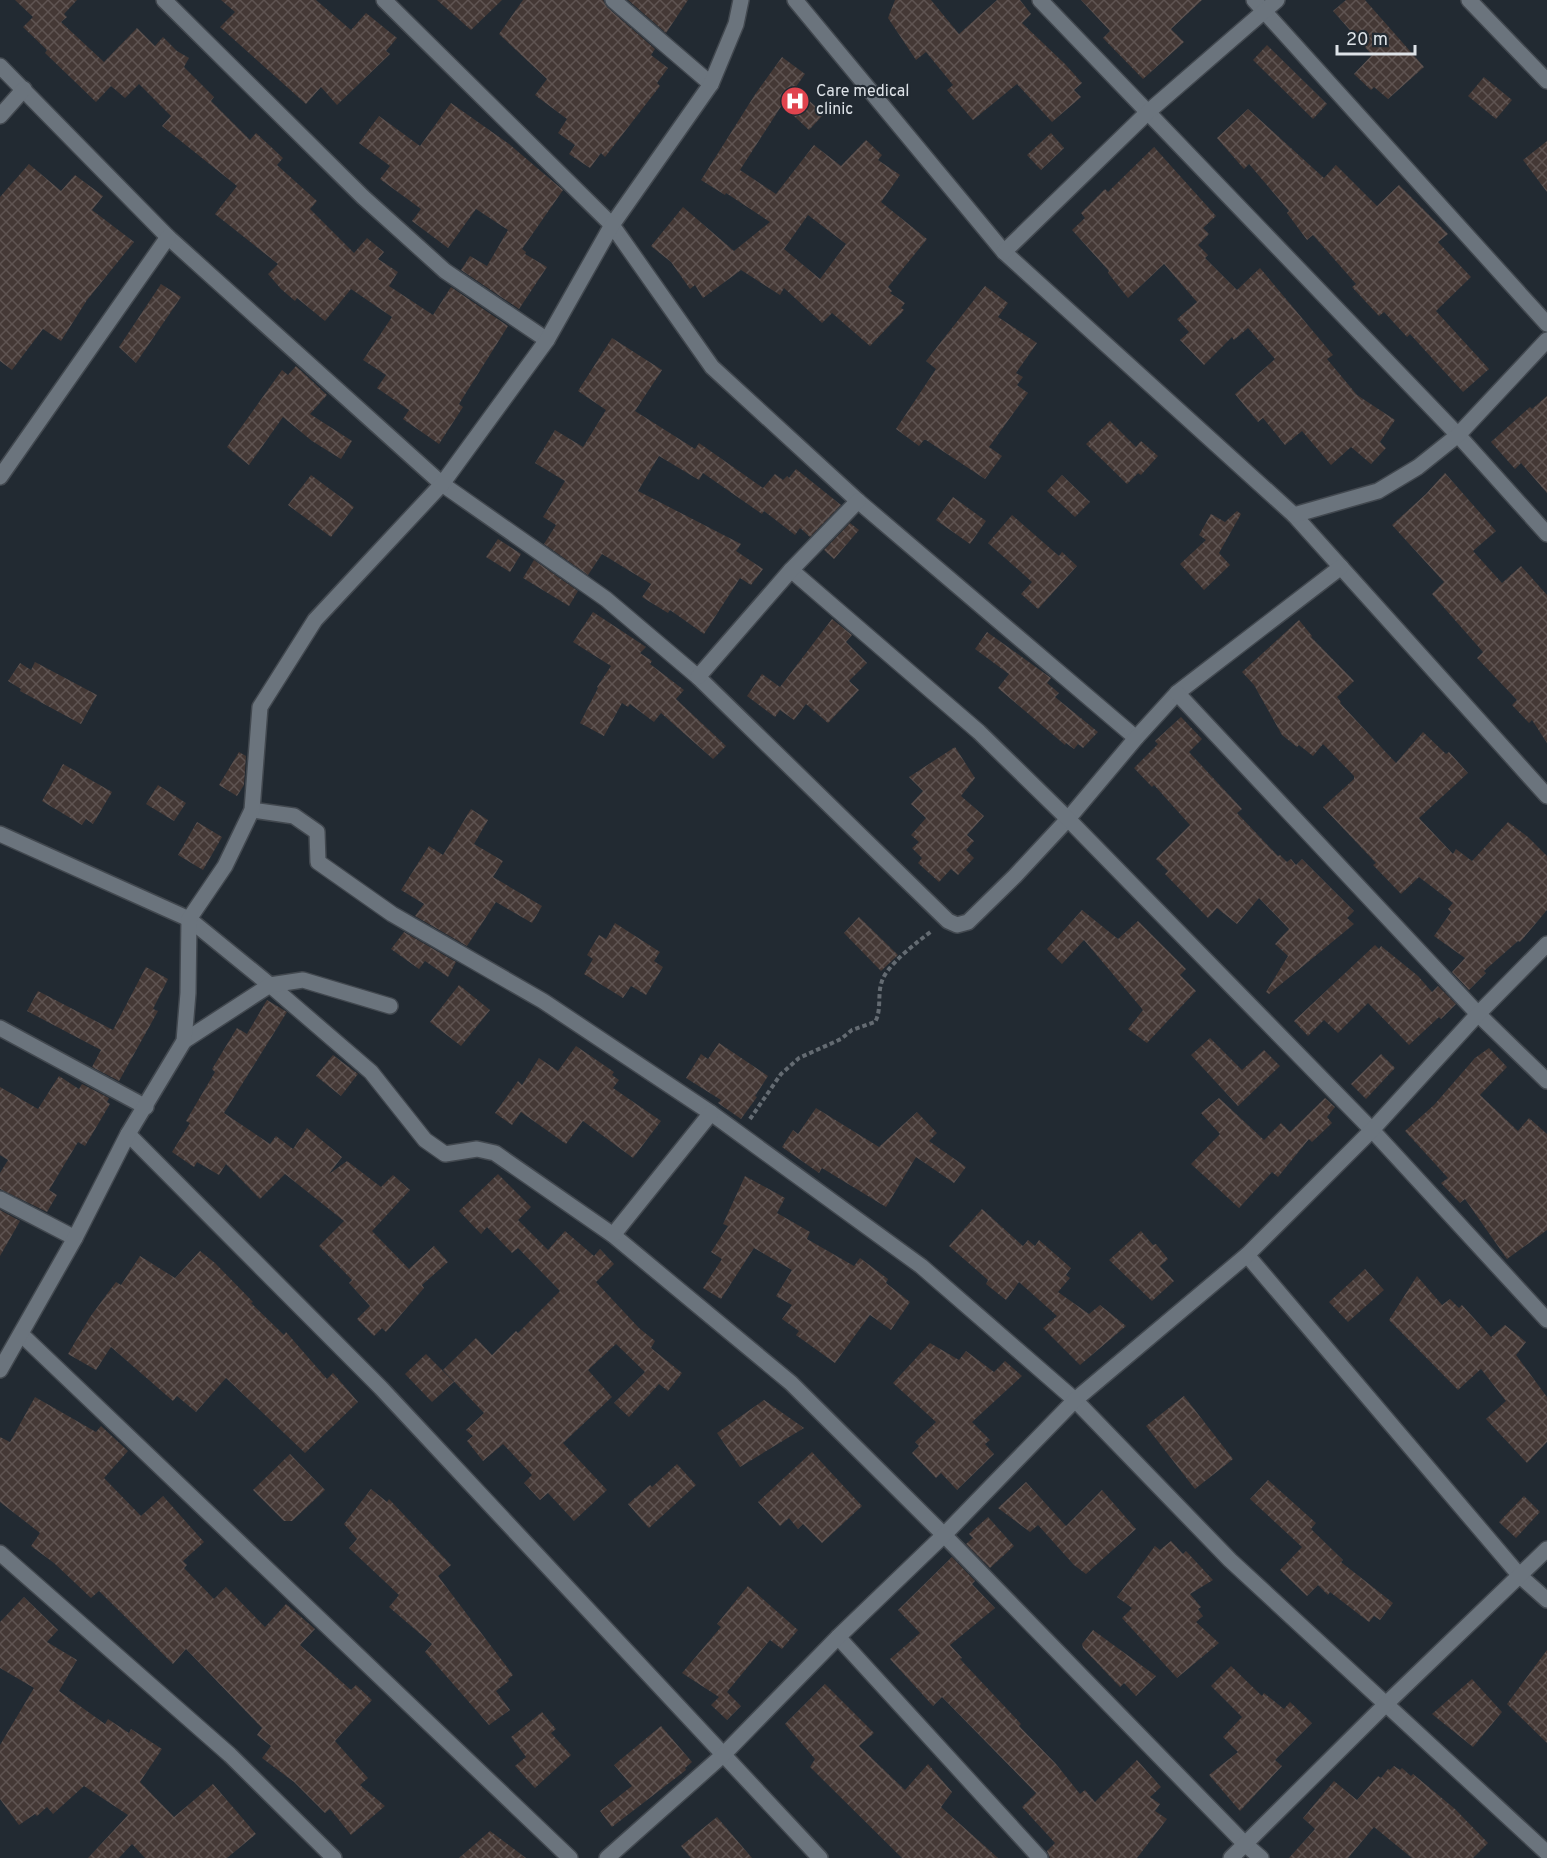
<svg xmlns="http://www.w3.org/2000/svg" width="1547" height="1858" font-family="Overpass,sans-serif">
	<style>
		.building { fill: url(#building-cross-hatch); fill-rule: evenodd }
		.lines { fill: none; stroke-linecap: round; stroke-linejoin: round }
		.minor-casing { stroke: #42484f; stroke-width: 18 }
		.path { stroke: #646b72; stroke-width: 4; stroke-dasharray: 4.5 3; stroke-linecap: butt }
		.minor { stroke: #6b747d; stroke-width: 15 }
		.labels { text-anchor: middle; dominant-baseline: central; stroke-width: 4.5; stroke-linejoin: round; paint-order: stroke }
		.poi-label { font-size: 16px; fill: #dde2e7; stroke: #222a32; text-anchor: start }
	</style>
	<defs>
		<pattern id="building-cross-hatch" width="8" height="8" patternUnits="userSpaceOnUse" patternTransform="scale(1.5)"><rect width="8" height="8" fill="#443835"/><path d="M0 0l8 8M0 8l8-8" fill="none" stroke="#5f5452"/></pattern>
	</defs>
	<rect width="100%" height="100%" fill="#222a32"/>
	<g class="building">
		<path d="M15,0H77L64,14L67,17L61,22L104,62L137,28L155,46L163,37L177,51L189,58L184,67L214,97L211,101L250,140L256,133L283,158L277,165L317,201L310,209L354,253L367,238L384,252L378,259L398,272L389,286L433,315L451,287L508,326L459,404L463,407L439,444L403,419L409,410L377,388L386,375L363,360L392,317L351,289L325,321L297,298L295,301L281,289L268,274L278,264L215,214L237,186L162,126L171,116L139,84L125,98L111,86L96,102L45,53L47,50L23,27L33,17Z"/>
		<path d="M221,0H316L351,30L366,13L397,38L386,51L390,54L337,105L321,87L306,104L220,27L235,12Z"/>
		<path d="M437,0H502L471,30Z"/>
		<path d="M523,0H603L607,7L655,49L651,55L668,68L657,83L660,86L605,157L601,153L590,168L569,154L575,145L558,133L567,119L535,95L547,79L499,34Z"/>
		<path d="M628,0H688L666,33Z"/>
		<path d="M895,0H931L959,34L997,0H1020L1031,14L1022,23L1065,64L1082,83L1074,90L1081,97L1052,122L1017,84L973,120L947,90L953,85L926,52L916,60L888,18Z"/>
		<path d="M1081,0H1202L1171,29L1184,42L1143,79L1103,38L1110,31Z"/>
		<path d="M1346,0H1365L1424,67L1388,99L1374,87L1371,90L1354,74L1372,55L1333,11Z"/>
		<path d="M1267,45L1327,104L1313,119L1253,60Z"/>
		<path d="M782,57L805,74L795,88L824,114L809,130L782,105L740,170L776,194L814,145L841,166L866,140L882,155L878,160L900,175L881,202L927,239L888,287L892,291L890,293L905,303L901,308L904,310L870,346L832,313L822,323L784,288L780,295L741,270L703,298L695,285L690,289L671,262L651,246L683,207L734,251L770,222L726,193L725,195L701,180L756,93ZM808,215L846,244L820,279L784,249Z"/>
		<path d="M1484,77L1512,100L1496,119L1468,96Z"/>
		<path d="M451,103L509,144L563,190L522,249L526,252L525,254L547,267L519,309L461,270L470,256L487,266L508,230L476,209L448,248L412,221L421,209L380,179L390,166L359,143L379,116L420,146Z"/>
		<path d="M1248,109L1324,178L1336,165L1377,206L1399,185L1448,234L1438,242L1471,277L1436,311L1489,369L1463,392L1410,334L1407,337L1384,312L1379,316L1352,287L1356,284L1313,235L1307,240L1287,213L1289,211L1249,164L1244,169L1217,138Z"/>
		<path d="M1051,133L1064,148L1041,170L1027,155Z"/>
		<path d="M1547,141V192L1523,160Z"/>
		<path d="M1154,147L1216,216L1203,228L1209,234L1198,245L1208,255L1205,258L1237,290L1260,268L1333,355L1327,359L1357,395L1395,420L1380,442L1386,448L1371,464L1351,447L1331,465L1302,431L1285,445L1263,418L1258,422L1235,394L1275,359L1248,328L1234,340L1232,337L1204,365L1180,340L1189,332L1177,319L1197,302L1164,264L1128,298L1108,273L1109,271L1072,230L1085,218L1081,213L1105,189L1108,192Z"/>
		<path d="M29,164L61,191L75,175L103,196L92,210L134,242L87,300L61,341L43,329L12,370L0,361V197Z"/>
		<path d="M161,284L181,297L136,363L119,347Z"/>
		<path d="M985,286L1008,303L998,317L1037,343L1016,373L1023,377L1017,385L1028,393L989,447L1002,456L985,479L926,440H924L919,446L896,429L936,369L926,361Z"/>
		<path d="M612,338L662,370L635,411L695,449L699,443L763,488L775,474L783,480L787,476L789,478L796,469L841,505L810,537L800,528L795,535L764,511L762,514L703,473L699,480L659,456L638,491L741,544L736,551L763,569L751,585L740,578L704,634L670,610L668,613L642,597L651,584L602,554L588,575L544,544L556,525L543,517L565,481L535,463L555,430L583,447L606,410L578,391Z"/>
		<path d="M296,366L327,395L310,414L352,441L341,459L312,441L283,417L249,465L227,447L282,370L288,375Z"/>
		<path d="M1547,396V493L1521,463L1515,469L1491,442L1530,407L1532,409Z"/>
		<path d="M1110,421L1136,447L1141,441L1158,456L1141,475L1138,473L1127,484L1086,444Z"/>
		<path d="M1445,473L1496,531L1473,551L1502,583L1521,566L1547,595V743L1532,720L1529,723L1512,705L1517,700L1477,658L1483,652L1432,594L1444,582L1392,525L1426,494Z"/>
		<path d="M311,475L354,507L331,537L288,505Z"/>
		<path d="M1062,475L1090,502L1075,517L1047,491Z"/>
		<path d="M953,497L986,521L970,544L936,520Z"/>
		<path d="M1237,511L1241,514L1219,553L1230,565L1204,590L1180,564L1206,540L1199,535L1211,514L1225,522Z"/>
		<path d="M1012,515L1059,556L1062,552L1077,566L1038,609L1021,594L1032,582L988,543Z"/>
		<path d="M850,523L859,530L834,559L824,550Z"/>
		<path d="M498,539L521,554L510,572L486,557Z"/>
		<path d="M534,560L578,591L569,606L523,578Z"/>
		<path d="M593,612L646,647L640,653L652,661L650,664L684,690L676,699L726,746L713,759L661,713L654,722L630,704L628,707L622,703L604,736L580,723L598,688L597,687L611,666L573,642Z"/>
		<path d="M832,619L852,635L846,642L867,663L849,681L859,690L828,723L806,704L794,720L780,710L775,717L747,696L762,674L780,687Z"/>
		<path d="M1299,620L1312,636L1311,637L1354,681L1337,697L1341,702L1340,703L1396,763L1423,732L1446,754L1449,752L1468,773L1419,818L1453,854L1456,849L1472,861L1508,822L1528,837L1547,856V910L1520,942L1518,941L1484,971L1486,973L1469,990L1452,972L1465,958L1434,936L1451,912L1448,909L1453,903L1419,877L1401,894L1373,865L1376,863L1323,807L1354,779V776L1323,744L1313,756L1299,745L1297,747L1282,735L1254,685L1242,672Z"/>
		<path d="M987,632L1051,678L1047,683L1059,693L1055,697L1098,732L1083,748L1078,744L1074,749L1066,743L1065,745L998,688L1009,674L975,649Z"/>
		<path d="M35,662L97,695L81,724L20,691L21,689L8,681L20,663L31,670Z"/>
		<path d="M1181,717L1202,739L1189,752L1242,809L1237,813L1278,856L1280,855L1287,862L1291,859L1296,865L1302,859L1354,911L1347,918L1354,924L1269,994L1266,992L1288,956L1275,944L1289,929L1259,898L1237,924L1217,908L1208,918L1165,874L1168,871L1156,859L1190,825L1154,785L1152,787L1134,768L1158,744L1155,741Z"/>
		<path d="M955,747L975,778L961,796L984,816L967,835L974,841L966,850L974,858L958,875L951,869L939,882L918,863L922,858L912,848L919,842L911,835L926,818L911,804L923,791L909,777Z"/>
		<path d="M239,752L246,756L244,785L237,796L219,785Z"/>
		<path d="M63,764L112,792L93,824L86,819L82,825L42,801Z"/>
		<path d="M158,785L186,803L174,821L146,804Z"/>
		<path d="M471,809L488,820L474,844L503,861L493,877L542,906L532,923L496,902L467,946L415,916L424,904L401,890L429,846L443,855Z"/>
		<path d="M197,822L222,837L203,870L178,855Z"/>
		<path d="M1082,910L1118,939L1138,921L1186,969L1180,975L1196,991L1147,1043L1128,1029L1143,1010L1084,940L1062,964L1047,949Z"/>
		<path d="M859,917L898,955L881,971L844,933Z"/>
		<path d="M615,923L660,952L654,961L663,967L646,995L631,986L623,998L584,974L593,959L587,955L599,935L606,939Z"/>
		<path d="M404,932L456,962L448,977L425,961L419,969L391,949Z"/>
		<path d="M1375,945L1379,949L1381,946L1418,976L1432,992L1438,986L1456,1004L1441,1019L1439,1017L1409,1045L1368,1003L1338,1033L1324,1020L1308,1036L1294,1021Z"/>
		<path d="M146,967L168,979L153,1009L158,1011L119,1081L92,1067L101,1050L27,1011L38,991L113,1030Z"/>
		<path d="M459,985L490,1010L461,1046L430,1022Z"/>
		<path d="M267,1000L287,1012L224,1113L270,1144L276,1136L293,1149L307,1128L342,1157L329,1174L347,1161L381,1187L393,1175L410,1190L372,1231L409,1269L434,1246L448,1262L422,1285L424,1288L386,1332L382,1328L374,1336L357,1319L370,1306L349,1283L352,1280L319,1246L344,1221L285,1174L260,1199L226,1164L219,1175L197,1162L194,1167L172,1152L190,1123L186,1121L215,1072L212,1069L237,1028L247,1034Z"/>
		<path d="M1210,1038L1242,1070L1264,1050L1280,1066L1238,1106L1191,1055Z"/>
		<path d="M719,1043L768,1076L755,1096L757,1097L741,1119L718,1103L721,1100L686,1078L701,1054L708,1059Z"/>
		<path d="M576,1046L614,1072L612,1075L619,1080L613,1088L661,1121L633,1158L583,1121L566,1144L521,1112L512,1125L495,1113L518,1081L522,1085L539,1058L558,1071Z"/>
		<path d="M1489,1048L1507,1067L1480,1095L1518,1131L1529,1118L1547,1134V1230L1507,1259L1465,1199L1460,1203L1441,1183L1448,1178L1405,1131L1434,1105L1475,1058Z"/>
		<path d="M1381,1054L1395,1068L1366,1099L1351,1084Z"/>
		<path d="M333,1055L358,1074L341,1096L316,1076Z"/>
		<path d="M59,1076L79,1089L82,1084L109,1098L107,1102L110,1104L85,1146L78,1142L49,1190L57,1195L47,1212L0,1189V1173L8,1160L0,1155V1087L38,1109Z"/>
		<path d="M1219,1098L1264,1140L1281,1123L1290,1132L1325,1098L1335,1107L1327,1117L1332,1123L1312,1142L1309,1139L1278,1177L1272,1172L1239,1208L1191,1164L1220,1134L1201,1113Z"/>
		<path d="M816,1108L879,1147L917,1112L937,1133L929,1141L966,1167L954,1183L916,1157L886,1207L822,1168L819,1173L782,1147L793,1130L798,1134Z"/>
		<path d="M498,1174L531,1207L518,1220L548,1250L565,1231L594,1256L600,1249L614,1264L596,1282L639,1328L655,1341L651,1348L682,1373L668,1391L659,1384L629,1417L614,1403L645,1372L616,1344L588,1370L612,1397L563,1443L607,1490L574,1521L548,1493L540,1500L524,1483L532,1475L503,1444L483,1461L467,1441L473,1436L466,1430L484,1413L443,1370L476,1338L492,1355L516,1331L518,1333L560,1291L518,1248L512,1253L487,1227L481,1234L459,1211Z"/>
		<path d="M745,1176L785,1198L777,1213L810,1232L807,1239L854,1266L860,1258L888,1279L886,1283L910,1302L891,1330L870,1315L835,1363L796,1335L799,1331L782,1319L792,1305L776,1296L792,1270L754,1248L721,1299L703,1288L722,1259L711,1252L728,1226L723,1224Z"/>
		<path d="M982,1209L1023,1246L1028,1240L1035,1246L1039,1240L1071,1268L1066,1275L1070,1278L1058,1292L1089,1314L1100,1305L1126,1326L1080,1365L1043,1328L1057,1316L1019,1282L1006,1300L986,1284L988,1280L949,1246Z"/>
		<path d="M0,1210L20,1221L0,1256Z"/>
		<path d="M1141,1231L1153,1245L1156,1244L1168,1259L1160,1266L1174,1281L1152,1301L1109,1260Z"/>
		<path d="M200,1251L215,1263L253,1302L251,1303L284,1335L286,1332L327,1379L333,1373L358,1402L305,1453L226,1378L196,1412L177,1396L173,1401L111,1347L96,1370L68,1354L90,1317L116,1282L121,1285L140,1256L175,1278Z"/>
		<path d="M1365,1269L1384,1290L1348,1322L1329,1302Z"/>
		<path d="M1417,1276L1442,1305L1450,1299L1459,1308L1462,1305L1491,1337L1505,1325L1526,1342L1516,1355L1547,1397V1442L1527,1463L1486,1419L1506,1401L1481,1369L1458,1390L1389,1320Z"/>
		<path d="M930,1343L959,1360L966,1351L994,1372L1005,1361L1022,1376L972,1422L990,1440L985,1444L994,1454L957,1490L941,1473L936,1478L912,1453L919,1446L915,1442L936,1422L893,1383Z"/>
		<path d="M426,1354L454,1382L432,1402L405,1374Z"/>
		<path d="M1184,1396L1233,1459L1195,1489L1146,1426Z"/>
		<path d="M35,1397L96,1432L101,1426L128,1451L104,1478L141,1516L163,1496L204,1542L183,1561L187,1565L184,1568L214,1599L226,1587L265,1627L286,1604L315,1629L300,1645L351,1690L356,1685L372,1700L335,1741L368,1778L360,1785L385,1806L351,1835L330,1809L325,1813L294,1782L262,1758L271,1746L257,1735L262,1728L186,1649L173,1664L99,1591L91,1598L54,1563L31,1546L40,1533L0,1502V1437L10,1442Z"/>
		<path d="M764,1400L804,1428L740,1467L717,1433Z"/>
		<path d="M812,1452L862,1506L822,1543L803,1524L798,1529L789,1518L780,1526L758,1502Z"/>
		<path d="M290,1454L325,1490L292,1521H284L253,1490Z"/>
		<path d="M677,1464L696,1485L649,1528L628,1504L650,1485L652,1487Z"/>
		<path d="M1268,1480L1316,1523L1311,1529L1343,1560L1341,1562L1393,1603L1380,1620L1374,1616L1369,1622L1330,1592L1328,1595L1318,1585L1307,1596L1280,1570L1302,1547L1250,1499Z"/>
		<path d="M1026,1482L1066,1526L1102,1490L1136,1529L1086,1574L1074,1565L1038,1525L1030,1532L998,1508Z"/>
		<path d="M371,1489L387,1502L389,1499L451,1565L438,1576L513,1675L508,1679L509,1681L496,1691L510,1710L489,1725L425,1652L432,1644L389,1607L399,1595L349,1548L357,1539L344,1524Z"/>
		<path d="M1524,1496L1540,1512L1516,1538L1499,1522Z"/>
		<path d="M988,1517L1014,1546L990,1568L966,1544L973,1538L969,1534Z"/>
		<path d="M1171,1541L1183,1554L1186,1551L1213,1580L1190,1594L1201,1607L1198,1609L1203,1616L1196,1622L1219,1643L1177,1678L1122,1618L1132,1608L1117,1597L1155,1546L1160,1550Z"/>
		<path d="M952,1557L975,1581L972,1584L995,1608L950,1645L962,1658L960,1659L1021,1724L1019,1726L1056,1764L1080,1794L1085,1790L1095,1802L1137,1760L1161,1787L1150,1797L1160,1804L1155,1811L1167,1819L1137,1858H1050L1047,1851L1055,1843L1022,1807L1036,1793L942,1697L933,1706L890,1659L920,1633L898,1610Z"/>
		<path d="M748,1586L798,1630L782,1649L770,1640L727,1692L741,1706L727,1720L711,1705L719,1697L682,1673L721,1627L717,1624Z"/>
		<path d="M24,1597L58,1630L47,1642L77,1660L59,1691L105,1724L108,1719L129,1733L131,1729L162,1749L140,1782L174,1817L213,1784L256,1834L227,1858H145L132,1844L119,1858H88L128,1815L84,1786L53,1814L47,1807L37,1816L35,1814L19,1825L0,1799V1745L34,1688L0,1668V1622Z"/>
		<path d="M1093,1630L1156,1676L1136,1696L1124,1683L1120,1687L1083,1648L1082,1644Z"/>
		<path d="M1547,1650V1743L1507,1704Z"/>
		<path d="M1231,1666L1262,1696L1264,1693L1284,1709L1290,1702L1312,1723L1275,1760L1282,1766L1240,1811L1209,1775L1238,1752L1223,1737L1242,1717L1211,1686Z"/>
		<path d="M1472,1679L1502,1712L1473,1747L1432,1714Z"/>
		<path d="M825,1684L874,1733L859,1746L905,1790L928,1764L952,1792L941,1807L998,1858H902L810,1767L815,1759L785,1724Z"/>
		<path d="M542,1712L556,1729L551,1733L571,1755L535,1788L515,1766L526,1757L511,1737Z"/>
		<path d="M661,1726L692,1762L685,1768L686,1770L612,1827L600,1811L632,1786L614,1765Z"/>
		<path d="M1394,1766L1400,1770L1402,1768L1411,1776L1413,1774L1455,1809L1488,1843L1473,1858H1412L1374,1827L1348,1858H1289L1315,1829L1303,1818L1334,1781L1357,1800L1378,1776L1381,1778L1388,1769L1390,1770Z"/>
		<path d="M717,1817L752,1858H691L681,1846Z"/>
		<path d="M490,1831L526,1858H459Z"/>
	</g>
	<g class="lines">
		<g class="minor-casing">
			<g id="minor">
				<path d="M164,0L363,197L445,271L547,340"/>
				<path d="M384,0L612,225L712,367L858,501L1136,738"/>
				<path d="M613,0L711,84"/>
				<path d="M795,0L1004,252L1294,515L1547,796"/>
				<path d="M1040,0L1458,435L1547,534"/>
				<path d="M1254,0L1547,324"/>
				<path d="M1469,0L1547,81"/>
				<path d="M0,66L168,237L442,484L606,599L698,677L948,921L957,925L968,922L1015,876L1068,819L1136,738L1177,693L1341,567"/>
				<path d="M0,116L24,89"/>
				<path d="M1004,252L1148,112L1277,0"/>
				<path d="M0,477L168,237"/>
				<path d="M1294,515L1378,491L1418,467L1458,435L1547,340"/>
				<path d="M791,570L979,732L1068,819L1372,1130L1547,1320"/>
				<path d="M698,677L791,570L858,501"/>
				<path d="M1177,693L1478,1014L1547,1081"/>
				<path d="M252,810L294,816L317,832L318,862L392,914L543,1001L711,1113L921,1266L1075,1400L1230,1560L1547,1853"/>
				<path d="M0,834L189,919L270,985L371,1072L425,1140L445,1154L477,1149L495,1153L613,1235L791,1383L944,1535L1245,1844L1261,1858"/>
				<path d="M0,1028L146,1107"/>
				<path d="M184,1041L270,985L303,980L390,1006"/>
				<path d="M128,1134L381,1388L820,1858"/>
				<path d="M0,1199L75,1238"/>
				<path d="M613,1235L711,1113"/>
				<path d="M1247,1255L1520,1576L1547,1600"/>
				<path d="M21,1334L570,1858"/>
				<path d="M0,1370L75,1238L128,1134L184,1041L188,993L189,919L225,866L252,810L260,707L315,620L442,484L547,340L612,225L711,84L736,24L741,0"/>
				<path d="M0,1553L230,1755L334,1858"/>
				<path d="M838,1637L1040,1858"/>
				<path d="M607,1858L723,1755L838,1637L944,1535L1075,1400L1247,1255L1372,1130L1478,1014L1547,944"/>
				<path d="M1231,1858L1386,1704L1547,1549"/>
			</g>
		</g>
		<path class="path" d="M750,1119L781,1074L799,1058L841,1039L852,1030L875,1022C882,1010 877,994 882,981C887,965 918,941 932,931"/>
		<use href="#minor" class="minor"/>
	</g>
	<defs>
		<g id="hospital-disc" transform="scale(1.5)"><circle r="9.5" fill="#e0444e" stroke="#222a32"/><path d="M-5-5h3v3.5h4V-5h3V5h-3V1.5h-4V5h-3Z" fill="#fff"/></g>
	</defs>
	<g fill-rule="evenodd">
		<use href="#hospital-disc" x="795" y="101"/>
	</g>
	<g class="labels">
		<g class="poi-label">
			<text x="816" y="92">Care medical<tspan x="816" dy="18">clinic</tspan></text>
		</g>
	</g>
	<path d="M1337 45v9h78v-9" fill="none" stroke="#dde2e7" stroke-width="3"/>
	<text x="1346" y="45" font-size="18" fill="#dde2e7" stroke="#222a32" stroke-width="4.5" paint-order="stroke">20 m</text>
</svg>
